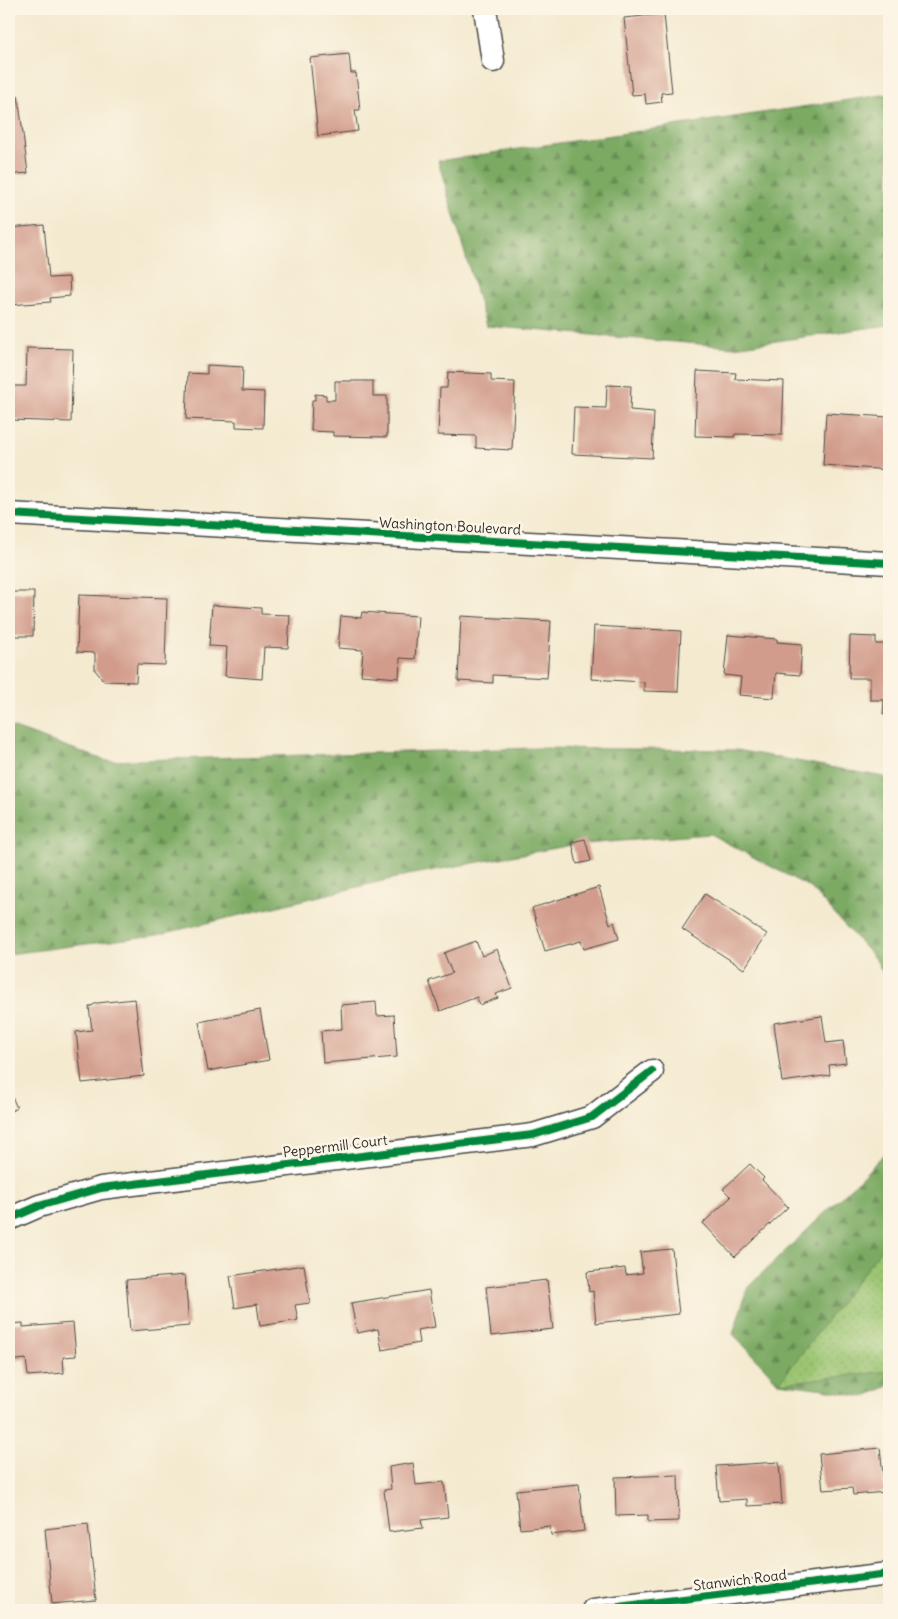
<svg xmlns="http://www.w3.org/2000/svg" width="898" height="1619" font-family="Delius,sans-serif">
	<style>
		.forest { fill: url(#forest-firs); stroke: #546a48 }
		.park { fill: url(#park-dots); stroke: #63784e }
		.building { fill: #d29c8c }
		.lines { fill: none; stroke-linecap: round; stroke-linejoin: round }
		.street-casing { stroke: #494844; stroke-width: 25 }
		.street { stroke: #fff; stroke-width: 22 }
		.cycleway-casing { stroke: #fcf5e5; stroke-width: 11 }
		.cycleway { stroke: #00873e; stroke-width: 8 }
		.labels { text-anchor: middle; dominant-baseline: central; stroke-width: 5; stroke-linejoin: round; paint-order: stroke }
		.street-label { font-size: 14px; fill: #2b2b2b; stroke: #fcf5e5 }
	</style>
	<defs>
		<pattern id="forest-firs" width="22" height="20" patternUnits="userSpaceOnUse" patternTransform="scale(1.25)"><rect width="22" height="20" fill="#7caa64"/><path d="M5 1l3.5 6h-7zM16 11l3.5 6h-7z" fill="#668b53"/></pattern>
		<pattern id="park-dots" width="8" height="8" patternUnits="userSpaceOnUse" patternTransform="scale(1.25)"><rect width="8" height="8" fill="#9bc572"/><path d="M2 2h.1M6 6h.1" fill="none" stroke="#86a963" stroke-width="1.8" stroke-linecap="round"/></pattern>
	</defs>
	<rect width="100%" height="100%" fill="#fcf5e5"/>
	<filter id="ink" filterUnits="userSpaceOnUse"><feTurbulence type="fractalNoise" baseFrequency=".02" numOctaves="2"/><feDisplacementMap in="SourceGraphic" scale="10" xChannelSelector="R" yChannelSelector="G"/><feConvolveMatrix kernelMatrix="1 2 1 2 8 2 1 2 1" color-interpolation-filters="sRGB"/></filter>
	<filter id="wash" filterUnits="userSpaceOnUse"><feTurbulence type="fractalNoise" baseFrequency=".0096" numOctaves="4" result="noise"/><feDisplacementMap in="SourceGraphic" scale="20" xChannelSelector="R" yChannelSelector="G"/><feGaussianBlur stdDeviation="1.12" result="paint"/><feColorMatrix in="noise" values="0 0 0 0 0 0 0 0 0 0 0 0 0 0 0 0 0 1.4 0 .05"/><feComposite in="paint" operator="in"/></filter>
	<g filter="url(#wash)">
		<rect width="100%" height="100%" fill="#f4ead0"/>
		<g class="forest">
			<path d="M889,94V325L734,347L486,326L438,161Z"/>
			<path d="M9,726L107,761L536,748L737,750L889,778V986L877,961L811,888L710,834L572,845L408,875L157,935L9,954Z"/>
			<path d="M889,1149V1386L863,1397L824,1389L779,1383L733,1334L748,1287L860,1179Z"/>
		</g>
		<path class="park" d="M889,1237V1371L779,1383L889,1239Z"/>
		<g id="blocks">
			<g class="building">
				<path d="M9,9H11L12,57H9Z"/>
				<path d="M664,14L672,92L661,93L662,102L646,104L645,94L632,95L624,18Z"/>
				<path d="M349,54L351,73H356L360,110H355L358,131L318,136L310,58Z"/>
				<path d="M18,95L28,173L9,175V97Z"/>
				<path d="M44,225L49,278L69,277L70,296L50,298L51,302L9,305V228Z"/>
				<path d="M27,348L73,349L71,422L11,420L12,386H26Z"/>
				<path d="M207,365L243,367L242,391L264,392L263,428L236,427V421L186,419L188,373L207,374Z"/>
				<path d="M697,371L736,373L735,379L784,381L782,435L735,434L734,437L695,436Z"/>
				<path d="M448,372L491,374V381L515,382L512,450L476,448V436L438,435L440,388H447Z"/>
				<path d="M335,381H373V396H387V437L333,436V432L311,431L312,400H315V394L326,395V400H335Z"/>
				<path d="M607,385L631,386L630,410L654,412L652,458L572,454L574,407L606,408Z"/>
				<path d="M826,413L889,417V470L823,465Z"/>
				<path d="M9,592H34L33,636H9Z"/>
				<path d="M79,595L167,598L165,665L137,664L136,682L104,681L95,670V653L77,652Z"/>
				<path d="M212,605L261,608V614L290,615L288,648L264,647L262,679L225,676L227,647L209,646Z"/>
				<path d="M362,612L418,616L415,659L400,658L399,678L361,675L363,650L338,648L341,616L361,618Z"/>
				<path d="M461,616L551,621L547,678L493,675V683L458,681Z"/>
				<path d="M594,626L681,631L678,692L644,691V682L591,679Z"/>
				<path d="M728,635L777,639V642L802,644L800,675L776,673L774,698L739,695L741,677L724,675Z"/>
				<path d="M850,636L876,637V644H889V714H883L884,700H870V678H849Z"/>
				<path d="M585,839L591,861L577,864L572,842Z"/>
				<path d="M599,887L610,924L614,922L619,939L584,949L581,941L545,951L532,908Z"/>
				<path d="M705,894L767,934L744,969L682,929Z"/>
				<path d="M476,941L482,956L497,949L512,988L496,994L498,998L479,1005L477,997L440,1011L429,981L452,973L444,953Z"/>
				<path d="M135,999L144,1076L82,1083L76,1032L92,1030L89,1007L97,1003Z"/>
				<path d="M376,1002L377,1016L394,1015L397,1057L323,1063L321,1031L342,1029L341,1005Z"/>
				<path d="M260,1010L269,1060L208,1071L199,1022Z"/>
				<path d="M822,1016L826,1043L843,1041L846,1063L829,1065L830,1075L782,1082L774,1023Z"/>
				<path d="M9,1090L17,1108L9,1112Z"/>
				<path d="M750,1164L764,1178L762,1180L788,1207L735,1257L703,1223L731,1197L723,1189Z"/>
				<path d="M672,1249L679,1314L596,1323L593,1291L589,1292L587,1272L625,1268L626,1275L643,1273L640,1252Z"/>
				<path d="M304,1265L310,1303L295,1305L298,1320L260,1326L257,1304L235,1308L230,1276Z"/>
				<path d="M185,1275L189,1326L130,1331L126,1280Z"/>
				<path d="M547,1280L553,1329L491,1336L486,1287Z"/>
				<path d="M429,1290L435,1327L417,1330L419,1343L382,1350L378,1329L357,1333L351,1303Z"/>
				<path d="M23,1323V1327L73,1323L76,1356L63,1357L64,1373L28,1376L26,1359L9,1361V1324Z"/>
				<path d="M880,1448L885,1492L853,1495L852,1488L823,1490L819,1454Z"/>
				<path d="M779,1462L782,1504L747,1506V1499L719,1501L716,1466Z"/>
				<path d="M413,1463L416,1485L444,1482L448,1517L421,1520L423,1528L389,1532L384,1490L391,1489L389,1467Z"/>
				<path d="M678,1475L679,1521L648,1522V1515L616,1516L615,1477Z"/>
				<path d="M579,1484L584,1531L551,1535L550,1526L520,1529L516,1490Z"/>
				<path d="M88,1524L96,1600L52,1604L45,1529Z"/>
				<path d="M311,1606V1610H292V1609Z"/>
			</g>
		</g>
	</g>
	<g filter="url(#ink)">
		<use href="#blocks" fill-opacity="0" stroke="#494844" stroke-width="1"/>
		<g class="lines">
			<g class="street-casing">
				<g id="street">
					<path d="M485,9L493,61"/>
					<path d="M9,514L889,563"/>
					<path d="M9,1219L39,1206L101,1188L533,1135L592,1117L652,1071"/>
					<path d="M593,1610L889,1574"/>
				</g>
			</g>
			<use href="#street" class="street"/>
			<g class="cycleway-casing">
				<g id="cycleway">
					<path d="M9,514L889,563"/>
					<path d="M9,1219L39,1206L101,1188L533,1135L592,1117L652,1071"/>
					<path d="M593,1610L889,1574"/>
				</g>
			</g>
			<use href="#cycleway" class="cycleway"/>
		</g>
	</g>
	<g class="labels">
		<g class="street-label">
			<text transform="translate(450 526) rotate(3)">Washington Boulevard</text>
			<text transform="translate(335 1146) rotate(-7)">Peppermill Court</text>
			<text transform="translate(740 1580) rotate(-7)">Stanwich Road</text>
		</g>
	</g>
	<rect width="898" height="1619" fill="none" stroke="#fcf5e5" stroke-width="30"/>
</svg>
